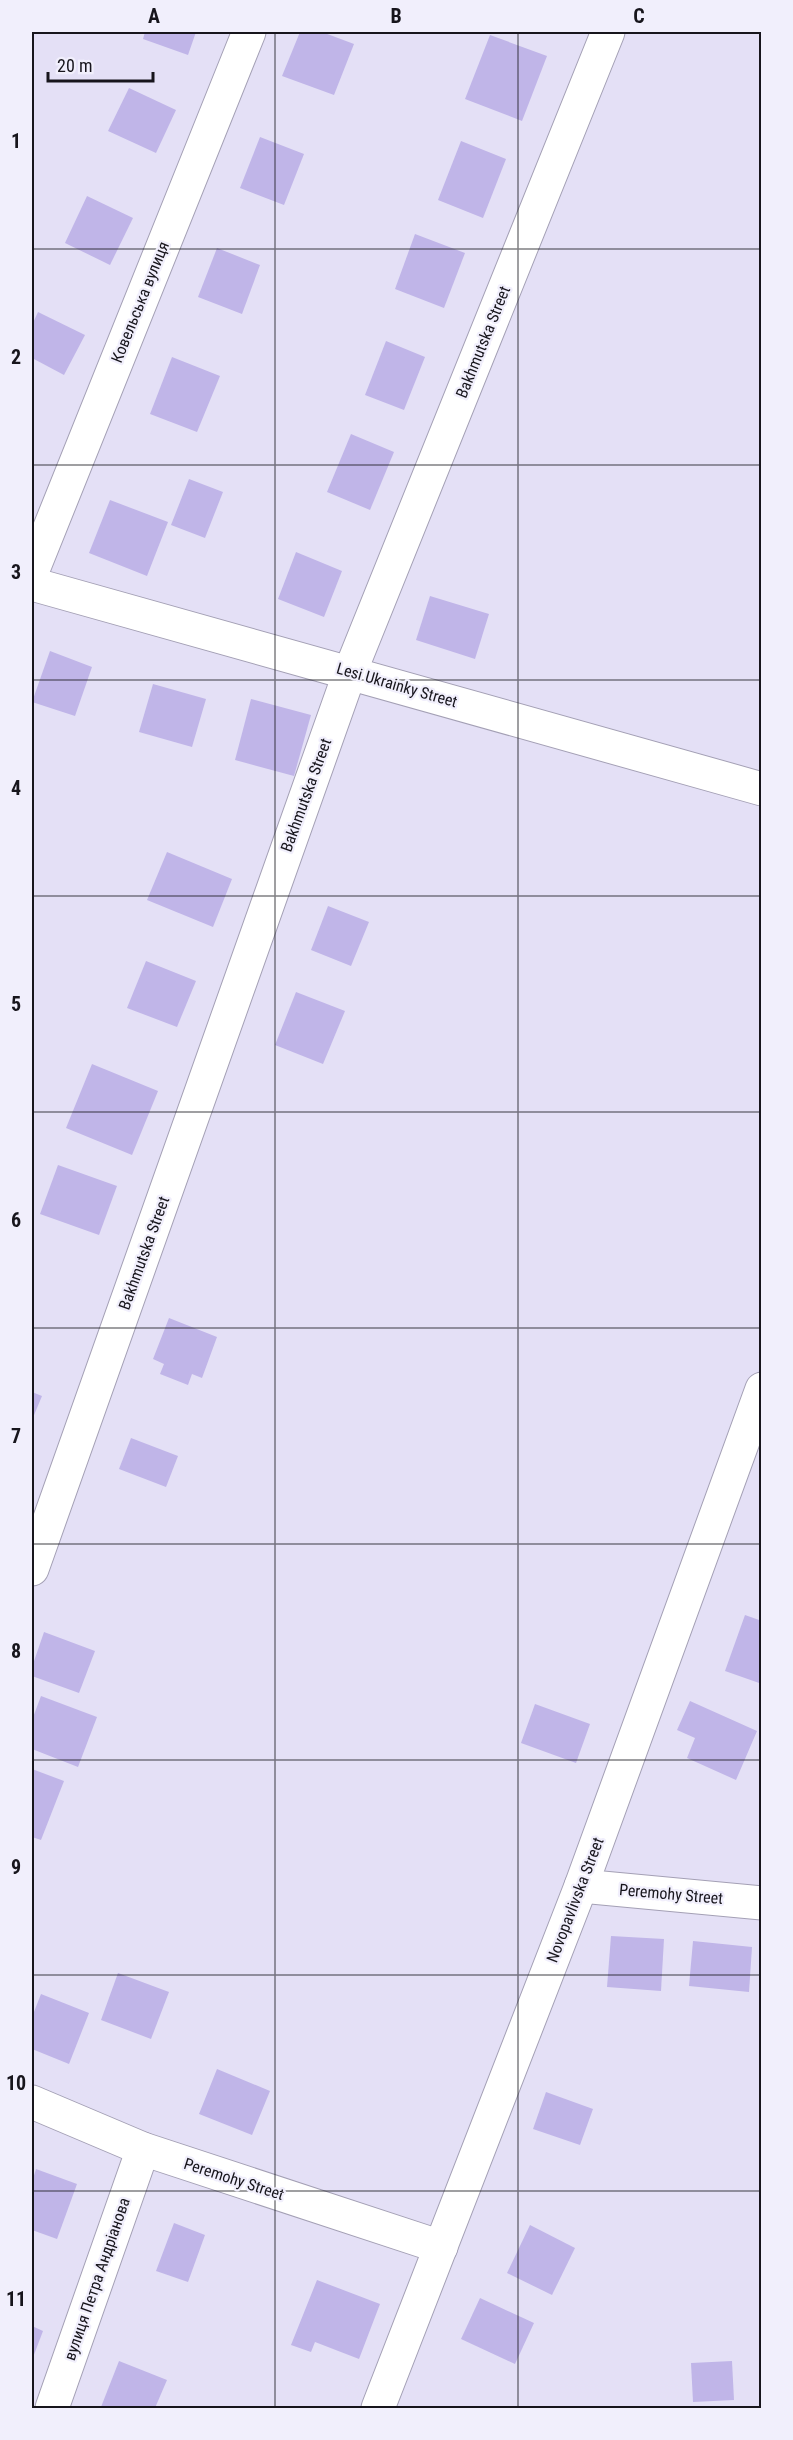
<svg xmlns="http://www.w3.org/2000/svg" width="793" height="2440" font-family="'Roboto Condensed',sans-serif">
	<style>
		.building { fill: #c0b5e8 }
		.lines { fill: none; stroke-linecap: round; stroke-linejoin: round }
		.minor-casing { stroke: #a4a0b5; stroke-width: 35 }
		.minor { stroke: #fff; stroke-width: 33 }
		.grid { fill: none; stroke: #17151c; stroke-width: 1.5; stroke-opacity: 0.55 }
		.labels { text-anchor: middle; dominant-baseline: central; stroke-width: 4.5; stroke-linejoin: round; paint-order: stroke }
		.street-label { font-size: 16px; fill: #17151c; stroke: #f1effc }
		.neatline { fill: none; stroke: #17151c; stroke-width: 2 }
		.grid-label { font-size: 20px; text-anchor: middle; font-weight: bold; fill: #17151c }
	</style>
	<rect width="100%" height="100%" fill="#e4e0f6"/>
	<g class="building">
		<path d="M145,32H196L188,55L143,39Z"/>
		<path d="M300,32H322L354,44L334,95L282,76Z"/>
		<path d="M490,35L547,56L522,121L465,99Z"/>
		<path d="M129,88L176,110L156,153L108,131Z"/>
		<path d="M260,137L304,154L284,205L240,188Z"/>
		<path d="M461,141L506,159L483,218L438,200Z"/>
		<path d="M87,196L133,218L110,265L65,243Z"/>
		<path d="M415,234L465,253L444,308L395,289Z"/>
		<path d="M217,248L260,265L242,314L198,297Z"/>
		<path d="M38,312L85,335L64,375L32,358V325Z"/>
		<path d="M386,341L425,357L404,410L365,395Z"/>
		<path d="M172,357L220,376L197,432L150,414Z"/>
		<path d="M351,434L394,452L370,510L327,492Z"/>
		<path d="M189,479L223,492L205,538L171,525Z"/>
		<path d="M110,500L168,522L147,576L89,553Z"/>
		<path d="M296,552L342,571L324,617L278,599Z"/>
		<path d="M430,596L489,614L475,659L416,640Z"/>
		<path d="M50,651L92,667L75,716L32,702Z"/>
		<path d="M153,684L206,699L192,747L139,732Z"/>
		<path d="M251,699L311,715L294,776L235,760Z"/>
		<path d="M167,852L232,879L213,927L147,900Z"/>
		<path d="M328,906L369,922L351,966L311,950Z"/>
		<path d="M146,961L196,981L177,1027L127,1008Z"/>
		<path d="M296,992L345,1011L323,1064L275,1045Z"/>
		<path d="M92,1064L158,1091L132,1155L66,1128Z"/>
		<path d="M58,1165L117,1186L99,1235L40,1214Z"/>
		<path d="M169,1318L217,1337L202,1378L192,1374L188,1385L160,1374L164,1364L153,1359Z"/>
		<path d="M32,1392L42,1396L32,1420Z"/>
		<path d="M131,1438L178,1456L166,1487L119,1469Z"/>
		<path d="M745,1615L762,1621V1684L725,1671Z"/>
		<path d="M44,1632L95,1651L79,1693L32,1676V1667Z"/>
		<path d="M41,1696L97,1717L78,1767L32,1749V1720Z"/>
		<path d="M690,1701L757,1731L736,1780L687,1758L695,1738L677,1730Z"/>
		<path d="M535,1704L590,1724L576,1763L521,1743Z"/>
		<path d="M32,1769L64,1781L41,1840L32,1837Z"/>
		<path d="M611,1936L664,1939L661,1991L607,1987Z"/>
		<path d="M693,1941L752,1947L749,1992L689,1986Z"/>
		<path d="M118,1973L169,1992L151,2039L101,2020Z"/>
		<path d="M41,1994L89,2013L69,2064L32,2049V2017Z"/>
		<path d="M217,2069L270,2091L252,2135L199,2114Z"/>
		<path d="M546,2092L593,2109L580,2145L533,2129Z"/>
		<path d="M36,2169L77,2184L57,2239L32,2230V2182Z"/>
		<path d="M174,2223L205,2235L188,2282L156,2271Z"/>
		<path d="M530,2225L575,2248L552,2295L507,2273Z"/>
		<path d="M317,2280L380,2304L359,2359L315,2342L311,2352L291,2345Z"/>
		<path d="M480,2298L534,2323L515,2364L461,2339Z"/>
		<path d="M32,2326L43,2331L32,2360Z"/>
		<path d="M119,2361L167,2380L155,2408L101,2407Z"/>
		<path d="M732,2361L734,2400L693,2402L691,2363Z"/>
	</g>
	<g class="lines">
		<g class="minor-casing">
			<g id="minor">
				<path d="M32,572L249,32"/>
				<path d="M32,584L762,789"/>
				<path d="M32,1569L350,672L608,32"/>
				<path d="M581,1886L762,1903"/>
				<path d="M32,2102L143,2149L441,2247"/>
				<path d="M52,2408L143,2149"/>
				<path d="M378,2408L581,1886L762,1389"/>
			</g>
		</g>
		<use href="#minor" class="minor"/>
	</g>
	<path class="grid" d="M275,32V2408M518,32V2408M32,249H762M32,465H762M32,680H762M32,896H762M32,1112H762M32,1328H762M32,1544H762M32,1760H762M32,1975H762M32,2191H762"/>
	<g class="labels">
		<g class="street-label">
			<text transform="translate(140 302) rotate(-68)">Ковельська вулиця</text>
			<text transform="translate(483 342) rotate(-68)">Bakhmutska Street</text>
			<text transform="translate(397 685) rotate(16)">Lesi Ukrainky Street</text>
			<text transform="translate(306 795) rotate(-70)">Bakhmutska Street</text>
			<text transform="translate(144 1253) rotate(-70)">Bakhmutska Street</text>
			<text transform="translate(671 1894) rotate(5)">Peremohy Street</text>
			<text transform="translate(575 1900) rotate(-69)">Novopavlivska Street</text>
			<text transform="translate(234 2179) rotate(18)">Peremohy Street</text>
			<text transform="translate(97 2279) rotate(-71)">вулиця Петра Андріанова</text>
		</g>
	</g>
	<rect width="793" height="2440" fill="none" stroke="#f1effc" stroke-width="66"/>
	<path d="M48 72v9h105v-9" fill="none" stroke="#17151c" stroke-width="3"/>
	<text x="57" y="72" font-size="18" fill="#17151c" stroke="#f1effc" stroke-width="4.5" paint-order="stroke">20 m</text>
	<rect x="33" y="33" width="727" height="2374" class="neatline"/>
	<g class="grid-label">
		<text x="154" y="23">A</text>
		<text x="396" y="23">B</text>
		<text x="639" y="23">C</text>
		<text x="16" y="148">1</text>
		<text x="16" y="364">2</text>
		<text x="16" y="579">3</text>
		<text x="16" y="795">4</text>
		<text x="16" y="1011">5</text>
		<text x="16" y="1227">6</text>
		<text x="16" y="1443">7</text>
		<text x="16" y="1658">8</text>
		<text x="16" y="1874">9</text>
		<text x="16" y="2090">10</text>
		<text x="16" y="2306">11</text>
	</g>
</svg>
